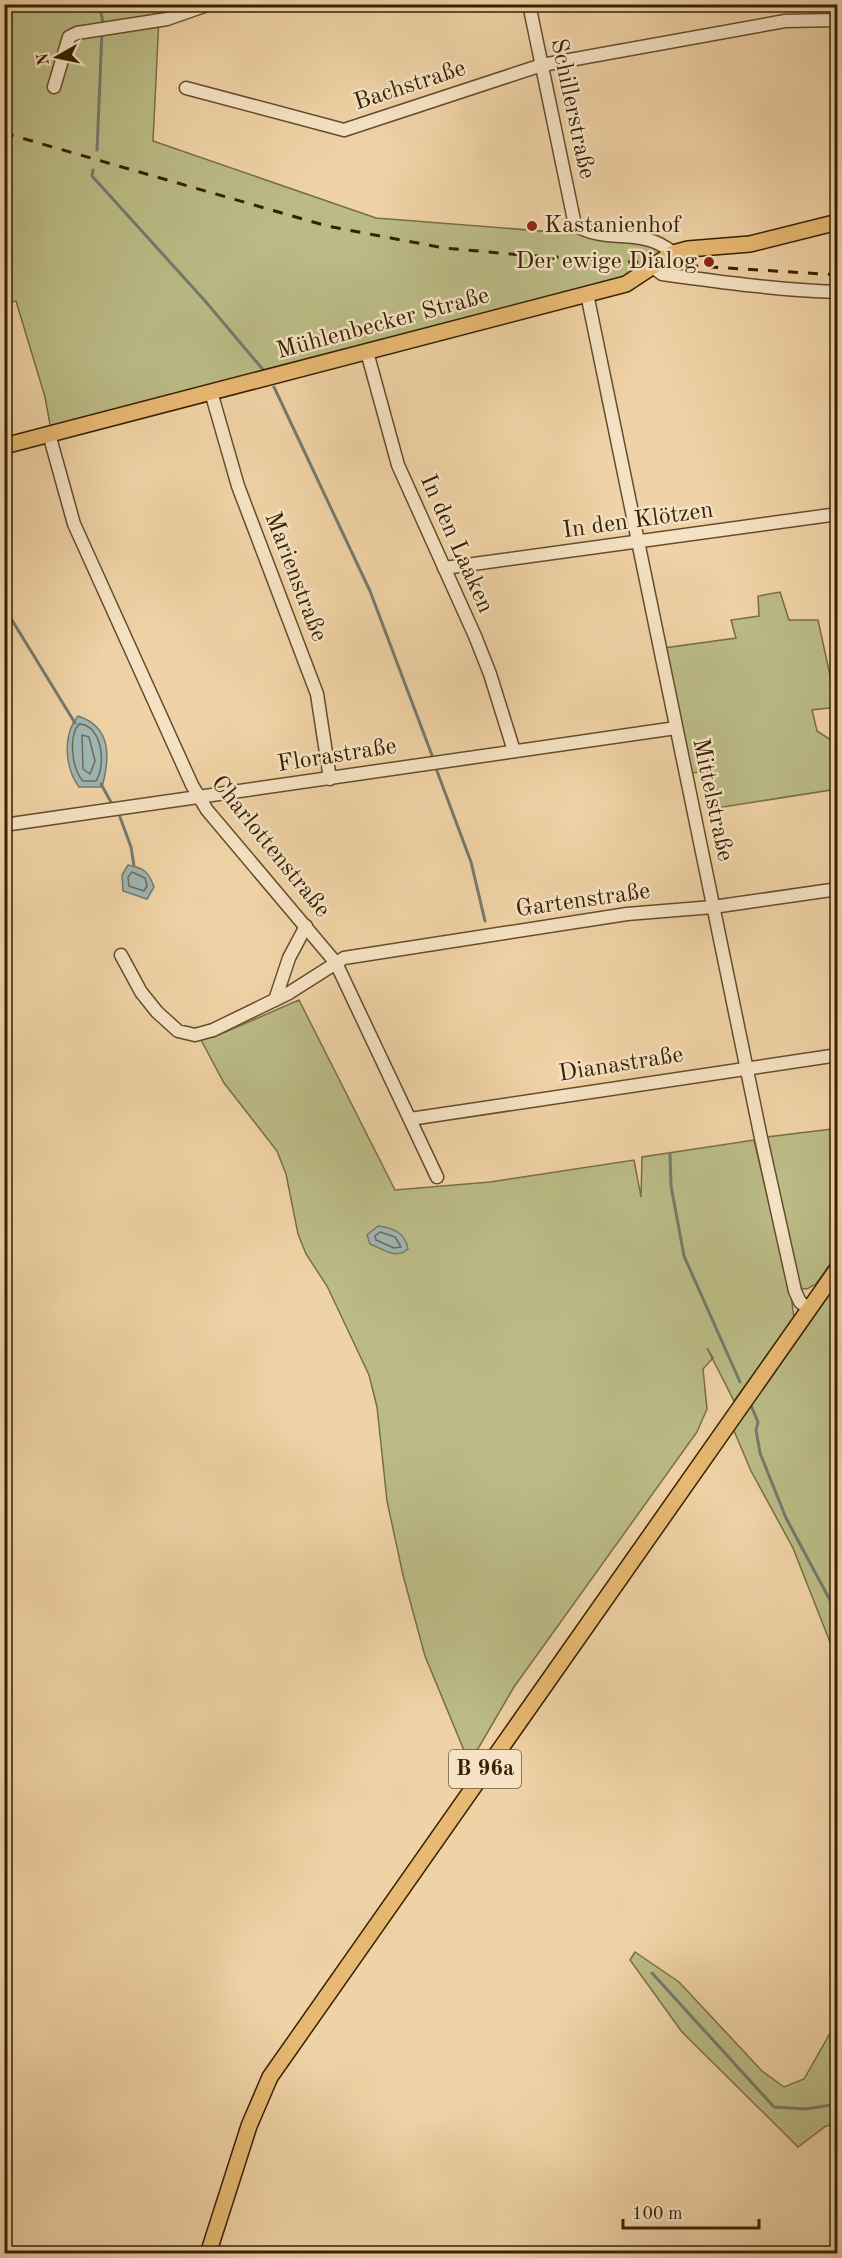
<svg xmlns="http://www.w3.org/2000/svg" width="842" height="2258" font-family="'Old Standard TT',serif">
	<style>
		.green { fill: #bbbb85; stroke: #786e44; stroke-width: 1.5 }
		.water { fill: #9fb5b2; stroke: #757a6c; stroke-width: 1.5 }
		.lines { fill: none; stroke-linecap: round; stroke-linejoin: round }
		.shore { stroke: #6a6b5a; stroke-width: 1.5 }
		.stream { stroke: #757a6c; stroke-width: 3 }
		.minor-casing { stroke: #644d2b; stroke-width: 15 }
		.major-casing { stroke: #362102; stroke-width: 18 }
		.minor { stroke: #f5e2c4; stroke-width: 12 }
		.major { stroke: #e8b972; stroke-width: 15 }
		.rail { stroke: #362102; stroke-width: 3; stroke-dasharray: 10 10; stroke-linecap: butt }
		.poi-dot { fill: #8f2418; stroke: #f5e2c4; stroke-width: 2 }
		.labels { text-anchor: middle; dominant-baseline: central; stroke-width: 5; stroke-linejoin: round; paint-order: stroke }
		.shield { fill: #f5e2c4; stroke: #6f5b3c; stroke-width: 1.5 }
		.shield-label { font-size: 22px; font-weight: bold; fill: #362102 }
		.street-label { font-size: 24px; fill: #362102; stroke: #f5e2c4 }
		.poi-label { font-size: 24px; fill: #362102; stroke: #f5e2c4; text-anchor: start }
	</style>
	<rect width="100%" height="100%" fill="#efd2a5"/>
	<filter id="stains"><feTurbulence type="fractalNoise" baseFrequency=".00333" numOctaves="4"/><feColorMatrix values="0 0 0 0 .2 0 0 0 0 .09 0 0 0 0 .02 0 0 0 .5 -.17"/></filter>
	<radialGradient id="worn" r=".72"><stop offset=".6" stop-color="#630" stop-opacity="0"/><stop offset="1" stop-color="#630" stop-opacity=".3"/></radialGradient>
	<g class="green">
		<path d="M5,5H156L159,17L153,141L376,218L605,236L669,250V267L647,268L614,281L51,430L45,397L16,301L5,303Z"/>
		<path d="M780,592L789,620H818L837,707L812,710L817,731L837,744V789L717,808L708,771L692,773L664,648L736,638L731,620L759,616L758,596Z"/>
		<path d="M299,1000L395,1190L490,1182L634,1160L641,1197L642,1157L754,1140L791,1296L794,1318L734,1401L707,1348L713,1358L703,1369L707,1409L697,1432L514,1687L479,1747L468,1760L425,1656L403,1575L387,1501L377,1407L369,1375L327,1286L306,1254L298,1234L286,1174L277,1151L224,1083L200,1038L214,1037Z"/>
		<path d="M832,1129L837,1137V1254L816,1284L807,1289L797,1288L767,1137Z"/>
		<path d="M837,1272V1660L793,1548L751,1471L732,1426Z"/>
		<path d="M635,1952L679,1982L762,2071L784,2087L804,2079L837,2021V2124L826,2126L798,2147L682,2032L630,1960Z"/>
	</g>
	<g class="water">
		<path d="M78,716C112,727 110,758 102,787H79C65,768 62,735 78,716Z"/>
		<path d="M128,865C144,868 149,872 154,887L147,899L123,891L122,875Z"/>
		<path d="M378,1226C394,1228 405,1233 408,1249C395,1260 384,1249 370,1244L367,1235Z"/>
	</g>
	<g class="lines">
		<g class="shore">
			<path d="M79,724C103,725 106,766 96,781H83C72,769 68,737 79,724Z"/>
			<path d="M82,735L89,737L95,761L90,774L83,769Z"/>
			<path d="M132,872L145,878L147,886L144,891L129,886L128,877Z"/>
			<path d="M380,1232L395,1237L401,1247L394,1248L376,1240L375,1236Z"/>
		</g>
		<g class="stream">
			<path d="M99,4L103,22"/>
			<path d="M97,150L102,32"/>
			<path d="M93,170L92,176L206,302L265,372"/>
			<path d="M274,387L370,591L433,758"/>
			<path d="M4,607L75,723"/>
			<path d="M437,771L471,862L485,921"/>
			<path d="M101,784L112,804"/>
			<path d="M120,817L131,847L134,866"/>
			<path d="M670,1154L671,1186L684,1256L740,1382"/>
			<path d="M750,1403L758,1422L756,1430L760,1453L786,1518L838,1615"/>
			<path d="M652,1973L774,2107L806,2109L838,2104"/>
		</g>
		<g class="minor-casing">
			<g id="minor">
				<path d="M529,4L575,225C609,245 642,226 673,253"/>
				<path d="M54,87L69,37L77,33L167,19L210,4"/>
				<path d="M186,88L344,130L542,65L785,21L838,20"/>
				<path d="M654,268L662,274C720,282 778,290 838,292"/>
				<path d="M587,294L761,1138L795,1291L800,1302L809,1309"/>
				<path d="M367,352L398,465L475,636L490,674L514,751"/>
				<path d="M211,392L238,486L317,694L330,779"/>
				<path d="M49,434L74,524L192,785L207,810L336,963L437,1177"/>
				<path d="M444,568L838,514"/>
				<path d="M4,825L676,728"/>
				<path d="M121,955L141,992L157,1012L178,1031L195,1035L213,1030L289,993L344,958L627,914L713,907L838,889"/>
				<path d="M275,1000L289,958L306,926"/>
				<path d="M410,1119L838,1055"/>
			</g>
		</g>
		<g class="major-casing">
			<g id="major">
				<path d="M4,446L626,284L673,253L688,249L750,244L838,222"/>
				<path d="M208,2254L249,2126L270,2077L838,1268"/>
			</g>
		</g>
		<use href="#minor" class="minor"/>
		<use href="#major" class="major"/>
		<path class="rail" d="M4,133L327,226L444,248L522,255L838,275"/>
	</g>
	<g class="poi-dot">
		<circle cx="532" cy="226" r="6"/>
		<circle cx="709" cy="262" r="6"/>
	</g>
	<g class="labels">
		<rect class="shield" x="449" y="1750" width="72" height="38" rx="4.5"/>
		<g class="shield-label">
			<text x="485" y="1769">B 96a</text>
		</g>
		<g class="street-label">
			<text transform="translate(410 86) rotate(-18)">Bachstraße</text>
			<text transform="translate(572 109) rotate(78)">Schillerstraße</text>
			<text transform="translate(383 324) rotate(-15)">Mühlenbecker Straße</text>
			<text transform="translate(638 521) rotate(-8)">In den Klötzen</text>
			<text transform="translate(456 544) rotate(66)">In den Laaken</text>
			<text transform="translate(295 577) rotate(69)">Marienstraße</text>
			<text transform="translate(337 756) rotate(-9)">Florastraße</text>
			<text transform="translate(712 800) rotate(78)">Mittelstraße</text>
			<text transform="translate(270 847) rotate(51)">Charlottenstraße</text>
			<text transform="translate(583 901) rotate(-8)">Gartenstraße</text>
			<text transform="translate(621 1065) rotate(-9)">Dianastraße</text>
		</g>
		<g class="poi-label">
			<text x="544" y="226">Kastanienhof</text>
			<text x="697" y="262" text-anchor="end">Der ewige Dialog</text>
		</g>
	</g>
	<rect width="842" height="2258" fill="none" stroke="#efd2a5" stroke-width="24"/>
	<rect x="6" y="6" width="830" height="2246" fill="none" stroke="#362102" stroke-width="3"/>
	<rect x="12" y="12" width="818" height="2234" fill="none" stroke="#362102" stroke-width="1.5"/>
	<g transform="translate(57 57) rotate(261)" stroke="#f5e2c4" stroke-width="4.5" paint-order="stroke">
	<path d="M0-4.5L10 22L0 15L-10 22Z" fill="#362102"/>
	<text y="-9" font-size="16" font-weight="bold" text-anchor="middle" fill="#362102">N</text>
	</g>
	<path d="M623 2219v9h136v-9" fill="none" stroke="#362102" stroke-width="3"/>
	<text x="632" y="2219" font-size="18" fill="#362102" stroke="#f5e2c4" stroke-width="4.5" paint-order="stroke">100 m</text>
	<rect width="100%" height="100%" filter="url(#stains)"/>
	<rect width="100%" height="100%" fill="url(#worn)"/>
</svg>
